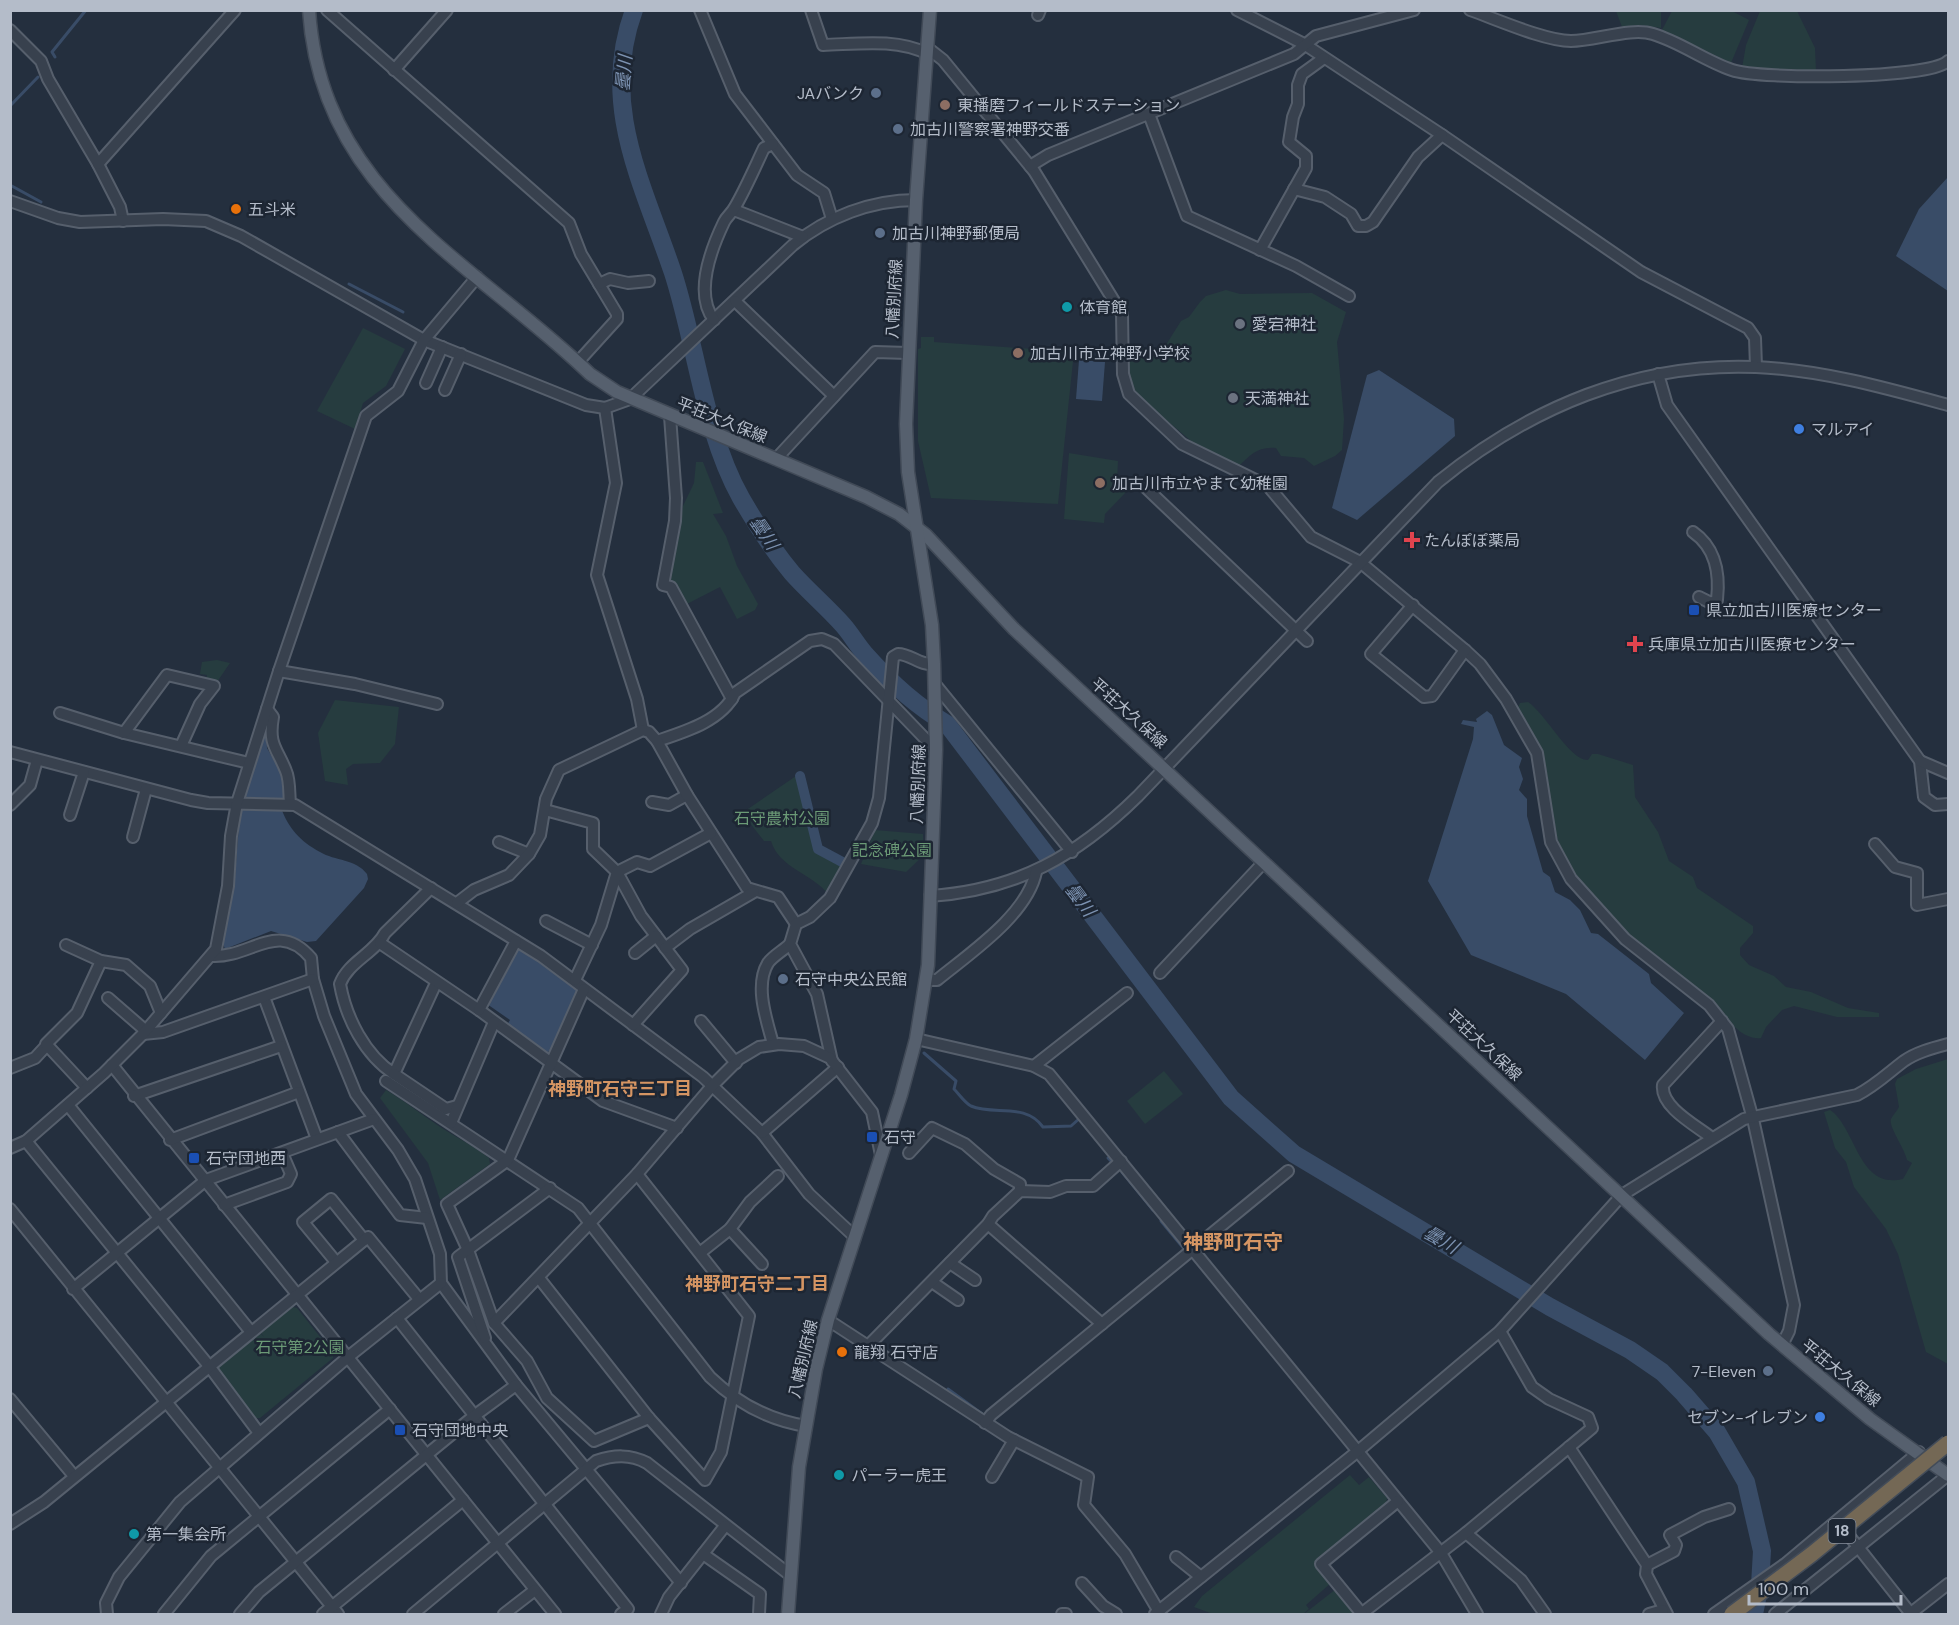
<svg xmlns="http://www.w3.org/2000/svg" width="1959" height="1625" font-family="'DM Sans','Noto Sans JP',sans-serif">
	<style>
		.green { fill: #263c3f }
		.water { fill: #394c67 }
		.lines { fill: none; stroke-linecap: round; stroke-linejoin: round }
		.stream { stroke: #394c67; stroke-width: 3 }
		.canal { stroke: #394c67; stroke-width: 10 }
		.river { stroke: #394c67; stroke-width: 18 }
		.minor-casing { stroke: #565f6c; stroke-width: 14 }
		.major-casing { stroke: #414a57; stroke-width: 15 }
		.minor { stroke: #38414e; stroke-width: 10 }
		.major { stroke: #56606e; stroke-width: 12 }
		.highway-bridge-casing { stroke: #434c59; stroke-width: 18; stroke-linecap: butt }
		.highway-bridge { stroke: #746855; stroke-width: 15 }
		.service-dot { fill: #5c6f8a; stroke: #1d2633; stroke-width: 2 }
		.education-dot { fill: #8d6e63; stroke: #1d2633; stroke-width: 2 }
		.food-dot { fill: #e8710a; stroke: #1d2633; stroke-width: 2 }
		.culture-dot { fill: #0f9aa8; stroke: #1d2633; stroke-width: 2 }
		.worship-dot { fill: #6b7280; stroke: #1d2633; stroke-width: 2 }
		.shop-dot { fill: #3f7fe0; stroke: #1d2633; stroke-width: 2 }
		.health-dot { fill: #e0444e; stroke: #1d2633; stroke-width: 2 }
		.transit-dot { fill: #1a4fb4; stroke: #1d2633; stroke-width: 2 }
		.labels { text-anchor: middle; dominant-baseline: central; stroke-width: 5; stroke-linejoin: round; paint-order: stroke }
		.shield { fill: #1d2633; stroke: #878f9c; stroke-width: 1.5 }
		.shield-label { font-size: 15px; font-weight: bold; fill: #b4bcc9 }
		.poi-label { font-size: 16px; fill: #b4bcc9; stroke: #1d2633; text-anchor: start }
		.street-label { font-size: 16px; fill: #b4bcc9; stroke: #1d2633 }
		.park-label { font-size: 16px; fill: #6b9a76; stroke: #1d2633 }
		.water-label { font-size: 18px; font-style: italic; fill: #7c92b1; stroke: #1d2633 }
		.neighbourhood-label { font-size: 18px; font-weight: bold; fill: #d59563; stroke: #1d2633 }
		.quarter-label { font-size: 20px; font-weight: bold; fill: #d59563; stroke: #1d2633 }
	</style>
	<rect width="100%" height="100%" fill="#242f3e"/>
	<g class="green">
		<path d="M1616,11H1661V28L1640,25L1622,27Z"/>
		<path d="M1672,11H1732L1749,20L1731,63L1662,30Z"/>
		<path d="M1760,11H1797L1815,48L1816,71L1742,68L1746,45Z"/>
		<path d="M1226,290L1240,294L1312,293L1346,312L1337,342L1344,419L1342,450L1335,456L1314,466L1304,458L1281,456L1276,448C1258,446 1250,455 1238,467L1196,445L1128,388L1125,344L1153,350L1164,348L1181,321L1189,317L1200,302L1206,296Z"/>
		<path d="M363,328L405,349L386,386L363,403L355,429L317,411Z"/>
		<path d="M921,337H934V342L1074,352L1058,504L931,498L918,441V349L921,348Z"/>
		<path d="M1069,453L1118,461L1117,481L1126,492L1105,514L1104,523L1064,519Z"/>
		<path d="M696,462H703L723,513L713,514L726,536L737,566L758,604L755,610L737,619L720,587L685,605L670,581L683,506L694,483Z"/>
		<path d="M217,660L230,663L217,682L206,679L207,675L200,674L202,662Z"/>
		<path d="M335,700L399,707L395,744L380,763L353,764L346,769L348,785L325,781L318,733Z"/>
		<path d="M1528,702C1546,714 1570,761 1588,760L1592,754H1598L1633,765L1635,797L1658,832L1669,861L1693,877L1697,888L1753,926V933L1740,948V955L1749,965L1774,976L1786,987L1811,992L1848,1008L1879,1013V1017H1837L1794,1006L1782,1010L1766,1027L1761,1038C1738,1041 1721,1009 1706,995C1653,949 1579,909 1557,837C1549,814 1551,788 1545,764C1540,744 1528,725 1518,707L1520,703Z"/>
		<path d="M796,776L816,849L846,866L829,895C813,874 779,868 771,841H764L742,813Z"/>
		<path d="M875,830L923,834L924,855L906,872L861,864Z"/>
		<path d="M1948,1059V1364L1926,1352L1898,1254L1886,1229L1854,1187L1846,1162L1835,1148L1824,1112L1830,1110C1856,1127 1858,1190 1903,1179L1912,1163L1907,1160C1905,1149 1888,1126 1891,1119C1893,1115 1897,1111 1899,1107L1895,1084L1897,1079L1916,1069Z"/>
		<path d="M1164,1071L1183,1094L1145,1124L1127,1101Z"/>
		<path d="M386,1090C403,1100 417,1111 433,1122C451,1135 470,1143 489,1158L490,1164L440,1200L428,1163L380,1098Z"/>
		<path d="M289,1306L297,1308L333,1353V1358L260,1418H254L217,1369V1365L258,1331L264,1337L259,1330Z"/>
		<path d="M1350,1475L1359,1485L1369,1477L1387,1498L1386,1504L1314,1563L1331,1583L1306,1605L1309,1609L1303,1614H1213L1194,1607L1202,1596Z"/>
		<path d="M1336,1589L1354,1610V1614H1304Z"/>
	</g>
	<g class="water">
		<path d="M1948,177V291L1896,256L1919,209Z"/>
		<path d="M1079,360L1105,362L1102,401L1076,399Z"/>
		<path d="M1379,370L1454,419L1455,436L1357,520L1332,508L1367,375Z"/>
		<path d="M1487,711L1492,715L1504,745L1522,758L1519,767L1523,779L1519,790L1527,799V816L1543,872L1550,877L1555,892L1570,900L1580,910L1591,933L1598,934L1649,974L1651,983L1684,1013L1645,1060L1566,994L1471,955L1428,881L1473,739L1474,727L1461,724L1463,720L1477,722L1476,719Z"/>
		<path d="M266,727L267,748L283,776L284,798L248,799L244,794Z"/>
		<path d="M244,808H281C289,829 300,841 320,852C335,861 356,859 367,874L368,879L364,888L316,941L307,942L271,931L225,949L222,941L235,876L240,812Z"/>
		<path d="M521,948L576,984L577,990L551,1050L546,1053L507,1025L510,1020L487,1004L516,949Z"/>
	</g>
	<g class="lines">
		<g class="stream">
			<path d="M55,57L52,52L86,10"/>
			<path d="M10,106L38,77"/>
			<path d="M10,185L41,202"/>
			<path d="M349,284L403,312"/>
			<path d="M924,1053L956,1081L954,1089C959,1094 965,1103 971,1106C994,1116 1025,1102 1043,1127L1071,1126L1080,1118"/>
			<path d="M1108,1158L1114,1164"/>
			<path d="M1122,1172L1153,1210"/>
			<path d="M1161,1221L1185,1250L1184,1252"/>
			<path d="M948,1389L985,1416"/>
		</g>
		<path class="canal" d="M800,776L818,849L846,864"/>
		<path class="river" d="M634,10C599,105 643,184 673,273C696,344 704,432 741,498C756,524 773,550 792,573C808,591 827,607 843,625C851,634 857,645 865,654C889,681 916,706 947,724L1231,1098L1294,1154L1550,1307L1630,1350L1662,1372L1684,1394L1717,1432L1746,1482L1762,1551L1760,1585L1754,1614"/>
		<g class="minor-casing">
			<g id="minor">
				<path d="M327,10L569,223L581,254L617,314V319L578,362"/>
				<path d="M700,10L735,94L797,175L824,193L832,219"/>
				<path d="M811,10L823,45C858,44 896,38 928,54"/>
				<path d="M1237,10L1304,44L1442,135L1641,272L1748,328L1755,338L1756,367"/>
				<path d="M1470,10C1496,19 1545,41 1571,41C1595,41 1631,27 1653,34C1680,42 1705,61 1732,70C1760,80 1930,79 1948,61"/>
				<path d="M1038,15L1040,10"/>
				<path d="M10,30L41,61L48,79L98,164L120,207L123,221"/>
				<path d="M929,49L943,60L1034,171L1122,314L1123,374L1129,394L1182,444L1268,486L1311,537L1360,562L1465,650L1480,664L1506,699L1537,753L1551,842L1571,879L1625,939L1709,1005L1728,1029L1753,1119L1794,1305L1789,1331L1782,1345"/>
				<path d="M394,70L447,10"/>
				<path d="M1149,114L1187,216L1296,266L1349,296"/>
				<path d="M98,164L235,10"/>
				<path d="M1030,166L1048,155L1294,54L1316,36L1414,10"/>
				<path d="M1294,189L1325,197L1351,214L1358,226H1366L1373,222L1418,157L1442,135"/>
				<path d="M10,201L58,218L80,222L163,219L206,221L241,236L424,340L586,405L605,408L630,399L793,245C827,217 871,200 916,200"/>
				<path d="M734,210L803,237"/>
				<path d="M1260,250L1306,168V156L1289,142L1293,117L1298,104V85L1302,74L1324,58"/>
				<path d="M599,284L610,279L628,283L649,281"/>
				<path d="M735,301L834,396"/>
				<path d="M714,320C694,294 711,249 724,222C727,216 732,213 735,207C746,188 755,167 764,148L773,144"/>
				<path d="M1658,374L1667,405L1920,761L1924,797L1935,805L1948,804"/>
				<path d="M426,383L442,347"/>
				<path d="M445,390L461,354"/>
				<path d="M605,408L616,483L597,575L637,699L643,730"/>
				<path d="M670,416L676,498L675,521L663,585L671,587L732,699"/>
				<path d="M776,459L875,352L908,353"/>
				<path d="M1144,486L1307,641"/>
				<path d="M1693,532C1716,548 1720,573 1717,600L1711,603L1699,597"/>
				<path d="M1413,605L1371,654L1424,697L1432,696L1465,650"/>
				<path d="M279,671L355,684L437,704"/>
				<path d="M934,683L1072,852"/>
				<path d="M267,709L273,717C268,745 277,748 286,771C290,780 289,794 290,804"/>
				<path d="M60,713L124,733L249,763"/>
				<path d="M124,733L167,675L214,686L200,704L181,746"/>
				<path d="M657,741C684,732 722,721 735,693L810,641L822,639L834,644L936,750"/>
				<path d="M10,752L191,800L208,803L295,805L541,956L703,1077L762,1133L809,1194L855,1237"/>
				<path d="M1920,761L1948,773"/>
				<path d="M652,802L669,805L687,795"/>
				<path d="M10,805L30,785L37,760"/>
				<path d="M545,810L593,823V849L617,872L641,916L682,970L633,1025"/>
				<path d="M70,815L84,772"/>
				<path d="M133,837L146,789"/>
				<path d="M499,842L529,854"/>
				<path d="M1875,844L1895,867L1917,873V905L1948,899"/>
				<path d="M431,888L385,933C375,953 348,962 340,984C346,1018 365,1055 394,1074L436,983"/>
				<path d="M930,896C1017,890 1077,856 1138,796L1438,482C1529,408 1637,362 1756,367C1822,370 1886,388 1948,405"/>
				<path d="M457,903L474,890L509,875L529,854L540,835L546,799L559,770L643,730L649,732L657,741L687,795L747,888L778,897L796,924"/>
				<path d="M546,921L592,945"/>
				<path d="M380,943L479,1010L603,1101L677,1128"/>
				<path d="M66,945L101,961L126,965L150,986L161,1013"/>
				<path d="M665,948L690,929L754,892"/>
				<path d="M635,953L656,936"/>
				<path d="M212,956C251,958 278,919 311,958L313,979L324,1016L356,1094L398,1150L415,1179L440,1254L441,1283L516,1385L681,1583"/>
				<path d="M1160,973L1264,862"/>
				<path d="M575,980L601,925L617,872L637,862L650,866L711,833"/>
				<path d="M926,980H937C970,953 1027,915 1036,872"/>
				<path d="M264,997L317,1139"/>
				<path d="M108,998L146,1031"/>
				<path d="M479,1010L516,941"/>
				<path d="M701,1021L736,1063"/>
				<path d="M143,1034L163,1032L313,979"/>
				<path d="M916,1039L1034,1066L1049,1074L1441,1553L1477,1614"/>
				<path d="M773,1044C767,1021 754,986 768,963C773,956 784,950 790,944"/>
				<path d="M832,1061L817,994L790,944L796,924L810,917L830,898L872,823L879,798L893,657L898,654C911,654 920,666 934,664"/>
				<path d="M112,1065L555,1614"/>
				<path d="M1034,1066L1127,993"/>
				<path d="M10,1068L35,1058L47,1045"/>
				<path d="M394,1074L446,1109L457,1106"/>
				<path d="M386,1081L578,1208L710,1377C737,1403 768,1420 806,1426"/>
				<path d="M87,1088L46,1044L77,1013L101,961"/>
				<path d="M134,1096L281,1046"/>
				<path d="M68,1105L251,1332"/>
				<path d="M451,1123L494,1022"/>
				<path d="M338,1132L400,1215L427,1218"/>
				<path d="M762,1133L838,1067"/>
				<path d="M1712,1138C1697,1126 1660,1107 1663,1085L1722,1021"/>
				<path d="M170,1140L299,1092"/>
				<path d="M26,1141L209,1366L259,1433"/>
				<path d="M10,1148L26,1141L104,1073L143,1034L216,949L228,886L231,836L237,803L279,671L366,416L398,391L424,340L477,277"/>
				<path d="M909,1153L932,1128L965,1144L994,1169L1020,1184V1191"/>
				<path d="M224,1205L287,1182L291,1174L282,1153"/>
				<path d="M10,1209L338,1614"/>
				<path d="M988,1224L1102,1324"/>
				<path d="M730,1229L762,1264"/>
				<path d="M701,1252L730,1229L750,1202L778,1176"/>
				<path d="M336,1262L303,1222L331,1199L364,1240"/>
				<path d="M950,1263L975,1280"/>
				<path d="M539,1278L649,1418L705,1480L721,1452L749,1316L637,1174"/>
				<path d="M932,1282L958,1300"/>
				<path d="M73,1289L206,1180L374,1119"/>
				<path d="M397,1318L628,1609L621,1614"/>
				<path d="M828,1320L1008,1437L1088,1477L1084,1505L1125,1554L1158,1610"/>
				<path d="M494,1323L468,1250L447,1204L508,1160L584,989"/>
				<path d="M485,1338L458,1257L550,1188"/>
				<path d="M867,1347L988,1224L993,1216L1020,1191L1050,1192L1066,1186H1093L1121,1161"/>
				<path d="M10,1399L74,1476"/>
				<path d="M649,1418L594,1441L547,1398L527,1361L494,1323L637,1174L712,1086L739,1059L759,1047L779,1044L804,1046L830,1058L872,1112L881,1155"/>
				<path d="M985,1423L991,1415L1288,1171"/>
				<path d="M1569,1447L1647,1565L1646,1574L1667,1614"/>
				<path d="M992,1477L1014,1440"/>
				<path d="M1839,1523L1911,1614"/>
				<path d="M10,1524L44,1502L368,1237L419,1299"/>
				<path d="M1466,1533L1521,1580L1545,1614"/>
				<path d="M703,1554L760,1594L759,1614"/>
				<path d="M1176,1557L1201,1577"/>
				<path d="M1647,1565L1674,1551L1676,1545L1670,1535L1704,1517L1729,1509"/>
				<path d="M1082,1583L1103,1606L1116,1614"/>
				<path d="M1911,1613L1948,1584"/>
				<path d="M107,1614L106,1603L119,1577L180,1502L348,1357L441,1283"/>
				<path d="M164,1614L211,1556L390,1409"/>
				<path d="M240,1614L259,1592L474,1416L516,1385"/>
				<path d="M323,1614L463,1500"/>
				<path d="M413,1614L596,1461C614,1455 630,1454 647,1463L790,1575"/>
				<path d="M504,1614L535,1590"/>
				<path d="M661,1614L669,1597L725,1526"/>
				<path d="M1062,1614H1066"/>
				<path d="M1155,1614L1358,1451L1500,1331L1622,1195L1744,1119L1857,1095C1875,1086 1888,1073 1904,1061C1917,1052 1933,1048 1948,1044"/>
				<path d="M1361,1614L1466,1533L1592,1428L1588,1417L1549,1399L1532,1387L1500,1331"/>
				<path d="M1362,1614L1321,1564L1398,1501"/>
				<path d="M1649,1614L1663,1610"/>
				<path d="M1714,1614L1785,1564L1919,1452"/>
				<path d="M1775,1614L1948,1475"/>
			</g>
		</g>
		<g class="major-casing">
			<g id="major">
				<path d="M309,10C321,195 473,261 590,374L617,392L866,497L899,514L926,535L1014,629L1769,1334L1870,1419L1948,1475"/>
				<path d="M788,1614L799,1467L816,1369L828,1320L901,1095L916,1039L928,965L936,750L934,664L932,625L908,472L906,424L916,200L930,10"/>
			</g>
		</g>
		<use href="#minor" class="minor"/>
		<use href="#major" class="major"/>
		<g class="highway-bridge-casing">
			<path id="highway-bridge" d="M1732,1614L1812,1554L1948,1443"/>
		</g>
		<use href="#highway-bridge" class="highway-bridge"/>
	</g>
	<g class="service-dot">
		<circle cx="876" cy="93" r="6"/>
		<circle cx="898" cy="129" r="6"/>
		<circle cx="880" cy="233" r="6"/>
		<circle cx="783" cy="979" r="6"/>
		<circle cx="1768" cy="1371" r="6"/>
	</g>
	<g class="education-dot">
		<circle cx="945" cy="105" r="6"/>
		<circle cx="1018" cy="353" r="6"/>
		<circle cx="1100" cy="483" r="6"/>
	</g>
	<g class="food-dot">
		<circle cx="236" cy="209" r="6"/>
		<circle cx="842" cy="1352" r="6"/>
	</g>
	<g class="culture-dot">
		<circle cx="1067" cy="307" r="6"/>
		<circle cx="839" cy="1475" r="6"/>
		<circle cx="134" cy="1534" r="6"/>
	</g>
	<g class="worship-dot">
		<circle cx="1240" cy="324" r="6"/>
		<circle cx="1233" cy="398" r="6"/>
	</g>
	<g class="shop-dot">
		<circle cx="1799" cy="429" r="6"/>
		<circle cx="1820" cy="1417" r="6"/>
	</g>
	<g class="health-dot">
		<path d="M1409 531h6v6h6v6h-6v6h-6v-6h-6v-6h6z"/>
		<path d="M1632 635h6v6h6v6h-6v6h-6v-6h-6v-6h6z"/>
	</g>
	<g class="transit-dot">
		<rect x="1688" y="604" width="12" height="12" rx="3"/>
		<rect x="866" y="1131" width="12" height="12" rx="3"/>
		<rect x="188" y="1152" width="12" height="12" rx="3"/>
		<rect x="394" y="1424" width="12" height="12" rx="3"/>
	</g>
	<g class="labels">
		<rect class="shield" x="1828.5" y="1519" width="27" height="24" rx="4.5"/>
		<g class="shield-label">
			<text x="1842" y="1531">18</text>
		</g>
		<g class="poi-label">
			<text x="864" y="93" text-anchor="end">JAバンク</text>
			<text x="957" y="105">東播磨フィールドステーション</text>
			<text x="910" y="129">加古川警察署神野交番</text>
			<text x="248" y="209">五斗米</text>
			<text x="892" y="233">加古川神野郵便局</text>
			<text x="1079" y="307">体育館</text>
			<text x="1252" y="324">愛宕神社</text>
			<text x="1030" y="353">加古川市立神野小学校</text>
			<text x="1245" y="398">天満神社</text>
			<text x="1811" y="429">マルアイ</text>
			<text x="1112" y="483">加古川市立やまて幼稚園</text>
			<text x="1424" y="540">たんぽぽ薬局</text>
			<text x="1706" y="610">県立加古川医療センター</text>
			<text x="1648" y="644">兵庫県立加古川医療センター</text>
			<text x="795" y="979">石守中央公民館</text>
			<text x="884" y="1137">石守</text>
			<text x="206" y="1158">石守団地西</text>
			<text x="854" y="1352">龍翔 石守店</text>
			<text x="1756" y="1371" text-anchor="end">7-Eleven</text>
			<text x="1808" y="1417" text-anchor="end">セブン-イレブン</text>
			<text x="412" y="1430">石守団地中央</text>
			<text x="851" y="1475">パーラー虎王</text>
			<text x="146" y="1534">第一集会所</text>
		</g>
		<g class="street-label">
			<text transform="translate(894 299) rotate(-87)">八幡別府線</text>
			<text transform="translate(722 420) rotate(22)">平荘大久保線</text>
			<text transform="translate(1129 713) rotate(42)">平荘大久保線</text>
			<text transform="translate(918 784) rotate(-88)">八幡別府線</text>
			<text transform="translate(1484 1045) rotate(43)">平荘大久保線</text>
			<text transform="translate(803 1359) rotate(-77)">八幡別府線</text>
			<text transform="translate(1841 1373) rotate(39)">平荘大久保線</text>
		</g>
		<g class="park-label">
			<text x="782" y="818">石守農村公園</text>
			<text x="892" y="850">記念碑公園</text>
			<text x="300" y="1347">石守第2公園</text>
		</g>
		<g class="water-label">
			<text transform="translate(624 73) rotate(-85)">曇川</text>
			<text transform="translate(764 533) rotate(56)">曇川</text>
			<text transform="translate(1080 900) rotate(53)">曇川</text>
			<text transform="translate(1441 1240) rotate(30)">曇川</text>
		</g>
		<g class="neighbourhood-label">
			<text x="620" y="1089">神野町石守三丁目</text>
			<text x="757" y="1284">神野町石守二丁目</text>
		</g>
		<g class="quarter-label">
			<text x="1233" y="1242">神野町石守</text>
		</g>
	</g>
	<rect width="1959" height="1625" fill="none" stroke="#b4bcc9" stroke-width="24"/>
	<path d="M1749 1595v9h152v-9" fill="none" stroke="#b4bcc9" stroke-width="3"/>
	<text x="1758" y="1595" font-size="18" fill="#b4bcc9" stroke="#1d2633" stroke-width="4.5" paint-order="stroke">100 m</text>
</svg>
